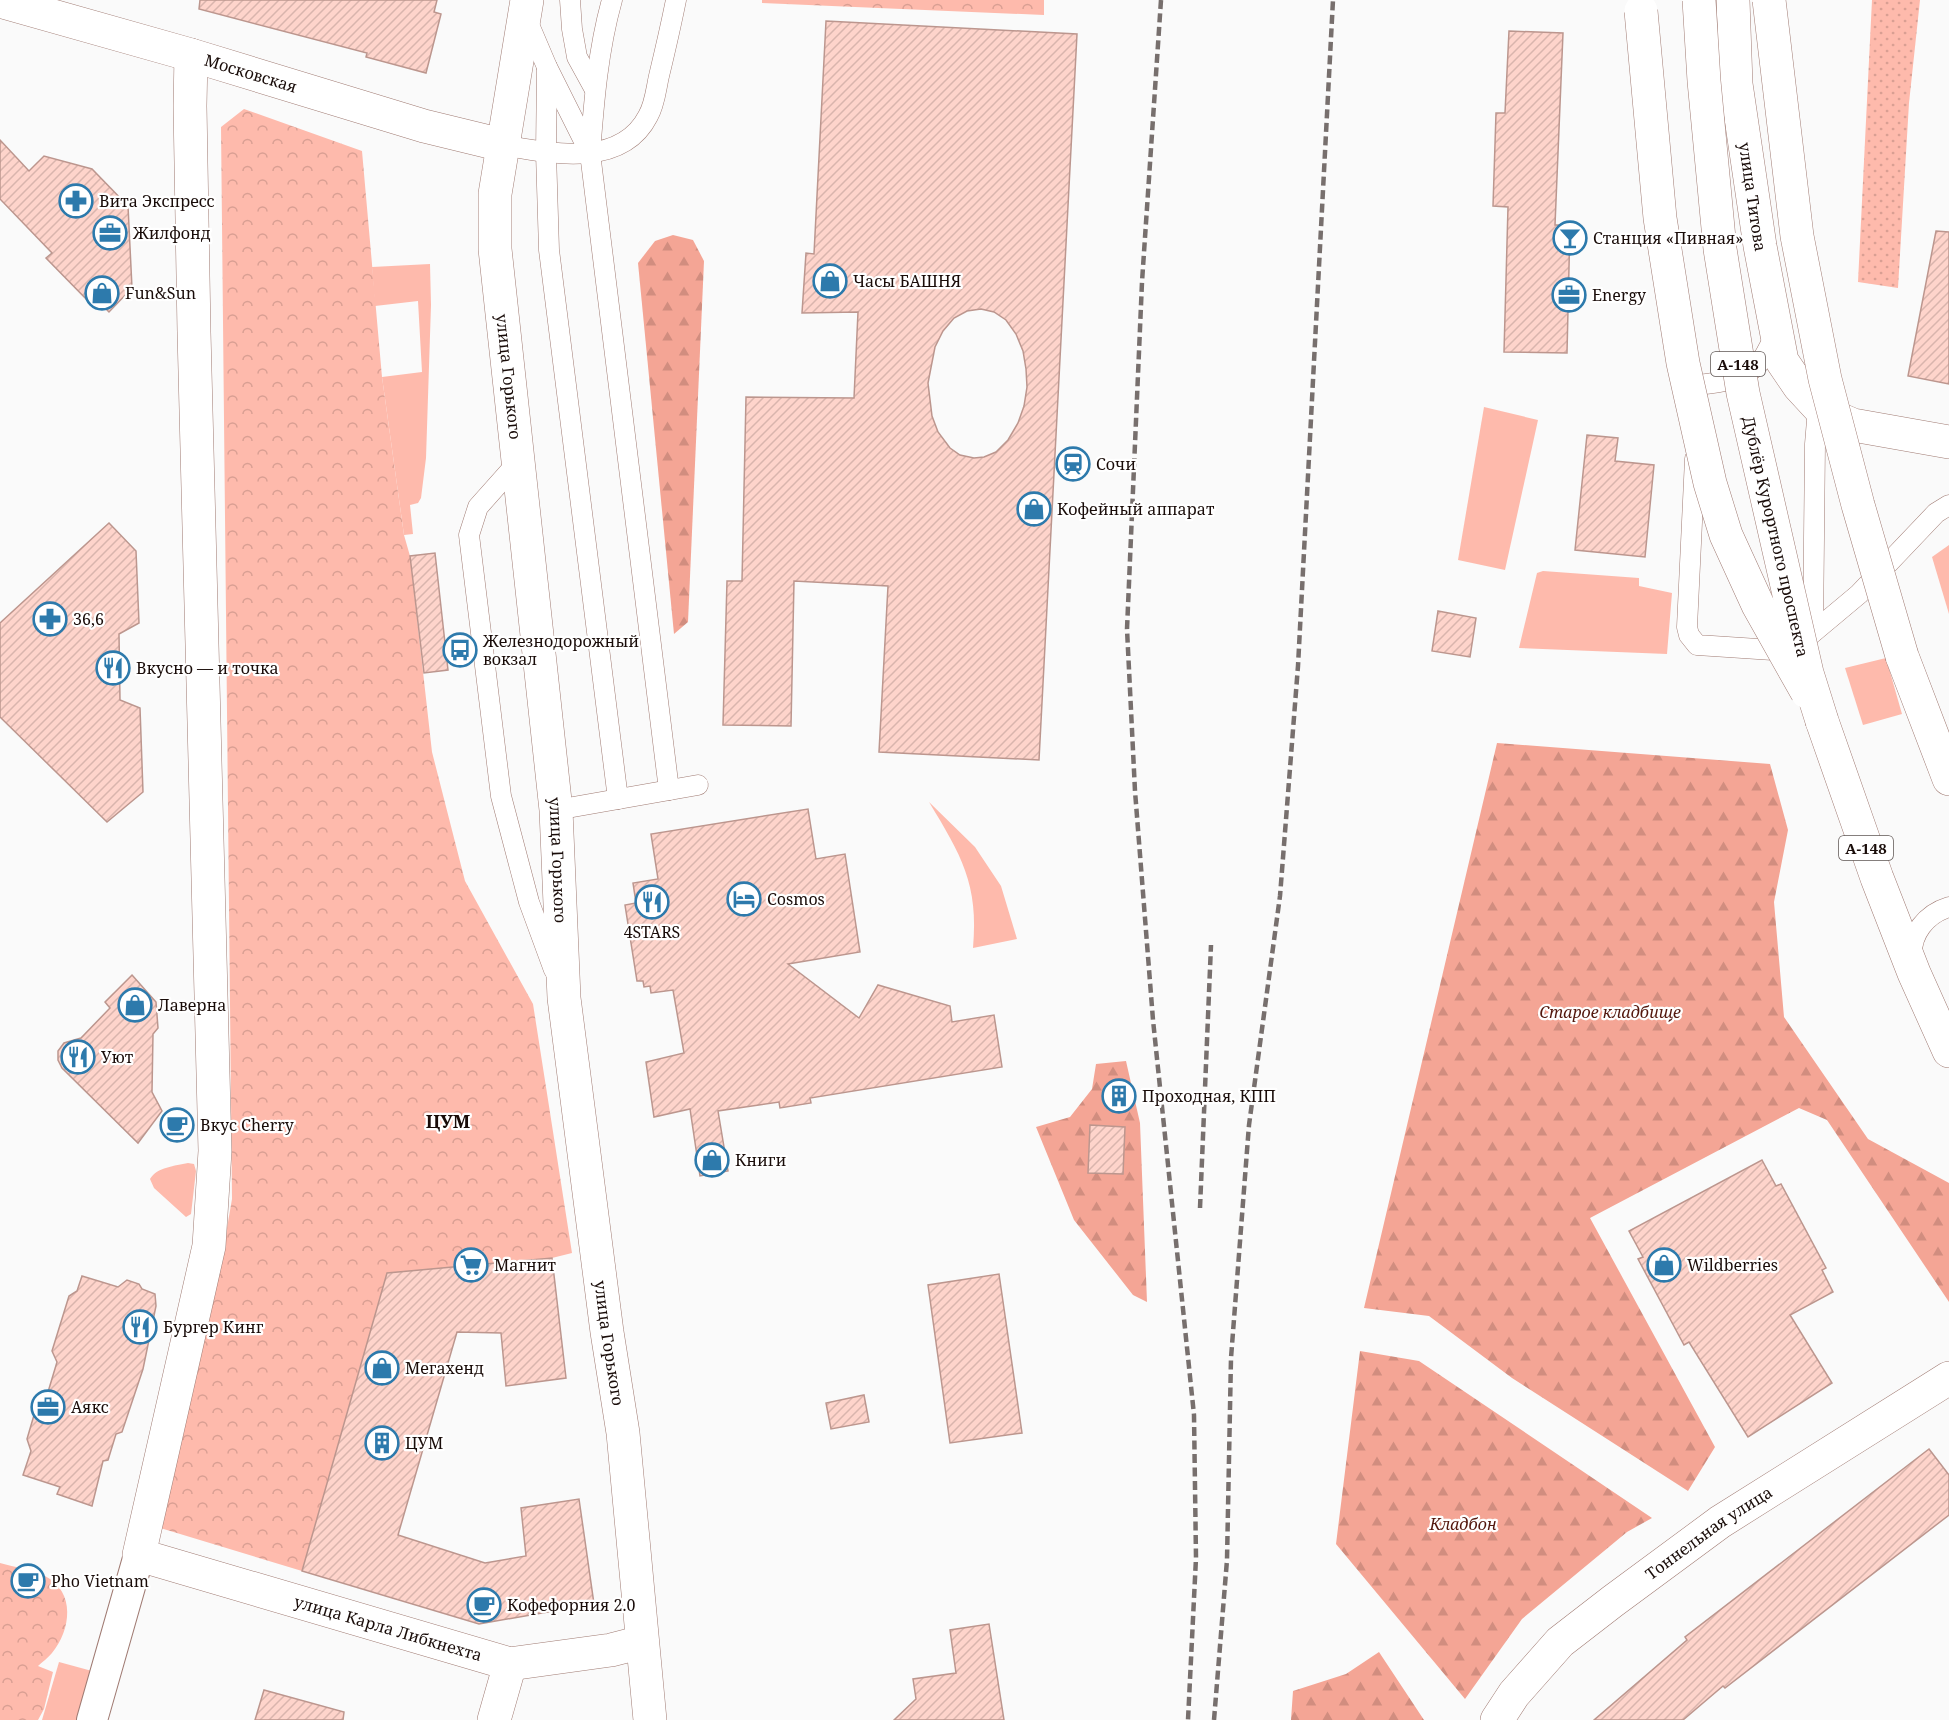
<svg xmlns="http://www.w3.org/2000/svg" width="1949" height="1720" font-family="'Noto Serif',serif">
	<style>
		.grass { fill: #febaac }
		.forest { fill: url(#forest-firs) }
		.park { fill: url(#park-crowns) }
		.garden { fill: url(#garden-dots) }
		.building { fill: url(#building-hatch); stroke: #bc968e; stroke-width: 1.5; fill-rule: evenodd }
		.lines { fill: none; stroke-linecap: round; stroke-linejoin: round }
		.service-casing { stroke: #a07b73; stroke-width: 21 }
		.pedestrian-casing { stroke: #a07b73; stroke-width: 32 }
		.minor-casing { stroke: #a07b73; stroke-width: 34 }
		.secondary-casing { stroke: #a07b73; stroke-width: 34 }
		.primary-casing { stroke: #a07b73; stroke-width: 34 }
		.service { stroke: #fff; stroke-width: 20 }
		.pedestrian { stroke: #fff; stroke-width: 30 }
		.minor { stroke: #fff; stroke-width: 33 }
		.secondary { stroke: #fff; stroke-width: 33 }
		.primary { stroke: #fff; stroke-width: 33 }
		.rail { stroke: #776f6d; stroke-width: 4.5; stroke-dasharray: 9 4.5; stroke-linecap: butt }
		.secondary-bridge-casing { stroke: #a07b73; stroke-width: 34; stroke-linecap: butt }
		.primary-bridge-casing { stroke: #a07b73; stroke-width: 34; stroke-linecap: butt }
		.secondary-bridge { stroke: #fff; stroke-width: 33 }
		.primary-bridge { stroke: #fff; stroke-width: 33 }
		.labels { text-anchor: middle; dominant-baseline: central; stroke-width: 4.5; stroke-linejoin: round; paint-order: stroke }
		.shield { fill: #fff; stroke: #5e5553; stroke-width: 1.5 }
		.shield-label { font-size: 15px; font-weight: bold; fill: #190c09 }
		.street-label { font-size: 16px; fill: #190c09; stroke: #fff }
		.poi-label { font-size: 16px; fill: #190c09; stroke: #fff; text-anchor: start }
		.park-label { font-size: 16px; font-style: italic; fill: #53170d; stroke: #fff }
		.neighbourhood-label { font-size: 18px; font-weight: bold; fill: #190c09; stroke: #fff }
	</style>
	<defs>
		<pattern id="forest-firs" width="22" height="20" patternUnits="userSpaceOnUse" patternTransform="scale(1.5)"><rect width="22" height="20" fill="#f4a595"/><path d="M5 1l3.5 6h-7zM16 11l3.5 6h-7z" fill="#d18d7f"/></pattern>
		<pattern id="park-crowns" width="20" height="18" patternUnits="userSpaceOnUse" patternTransform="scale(1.5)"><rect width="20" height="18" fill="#febaac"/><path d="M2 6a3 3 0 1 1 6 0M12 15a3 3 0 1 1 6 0" fill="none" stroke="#d99f93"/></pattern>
		<pattern id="garden-dots" width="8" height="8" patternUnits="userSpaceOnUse" patternTransform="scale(1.5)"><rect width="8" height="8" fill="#febaac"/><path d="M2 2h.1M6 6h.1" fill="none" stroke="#d99f93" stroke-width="1.8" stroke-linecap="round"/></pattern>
		<pattern id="building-hatch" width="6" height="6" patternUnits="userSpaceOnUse" patternTransform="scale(1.5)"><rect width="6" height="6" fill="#fed4cb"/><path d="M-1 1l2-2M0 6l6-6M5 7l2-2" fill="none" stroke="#d9b5ad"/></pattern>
	</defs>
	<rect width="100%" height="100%" fill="#fafafa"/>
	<g class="grass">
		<path d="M430,264L431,305L426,458L421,498L418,503L410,505L413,534L404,535L382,377L422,372L418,301L375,306L372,267Z"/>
		<path d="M1484,407L1538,420L1505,570L1458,560Z"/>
		<path d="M1949,545V614L1932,557Z"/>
		<path d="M1543,571L1639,578V586L1672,593L1667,654L1519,648L1537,573Z"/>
		<path d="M1886,658L1902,714L1863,725L1845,668Z"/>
		<path d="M929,802L975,847L1001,886L1017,939L973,948C979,884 961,855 929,802Z"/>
		<path d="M188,1163L194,1164L196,1171L191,1214L186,1217L154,1188L150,1179C157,1167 175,1166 188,1163Z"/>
		<path d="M59,1662L92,1671L85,1720H42Z"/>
	</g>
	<g class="forest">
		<path d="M673,235L693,240L704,261L688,622L674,634L638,263L655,241Z"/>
		<path d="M1497,743L1770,764L1788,830L1774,902L1784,1017L1868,1139L1949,1183V1302L1827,1120L1799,1108L1590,1218L1715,1447L1688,1491L1512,1378L1429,1316L1364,1308Z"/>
		<path d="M1126,1061L1140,1123L1147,1302L1133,1295L1074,1220L1036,1127L1070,1117L1092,1089L1096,1064Z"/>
		<path d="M1360,1351L1419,1361L1652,1518L1627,1532L1522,1619L1465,1699L1336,1544Z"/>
		<path d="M1379,1652L1424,1720H1291L1293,1691L1346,1674Z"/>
	</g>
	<g class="park">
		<path d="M762,0H1044V15L762,3Z"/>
		<path d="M244,109L362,151L382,377L404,535L410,556L432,752L465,881L533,1004L572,1253L552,1258L387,1273L302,1571L157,1527L218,1280L232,1199L221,127Z"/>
		<path d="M0,1563C15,1567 32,1570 45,1576C76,1592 71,1630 52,1653C48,1658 42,1662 38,1666L53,1672L44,1709L38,1720H0Z"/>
	</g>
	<path class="garden" d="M1872,0H1920L1909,103L1898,288L1858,282Z"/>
	<g class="building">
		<path d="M200,0H437L434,12L441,14L426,73L366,57L367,53L199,9Z"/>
		<path d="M826,21L1077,34L1039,760L879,752L888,586L794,581L791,726L723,725L727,581H742L746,397L854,398L858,312L802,313L806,253L814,254ZM981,309L994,312L1006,320L1016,334L1023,351L1026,369L1027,387L1024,406L1018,423L1008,440L996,452L984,457L974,458L960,455L950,448L938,432L932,416L928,383L935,347L943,331L954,318L967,311Z"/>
		<path d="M1509,31L1563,33L1555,225H1570L1567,353L1504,352L1508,207L1493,206L1496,113H1505Z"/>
		<path d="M0,140L29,171L44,156L92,169L128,206L132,288L109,312L99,302L93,306L46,258L52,253L0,199Z"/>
		<path d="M1936,231L1949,232V384L1908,376Z"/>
		<path d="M1587,435L1618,438L1615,461L1654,465L1645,557L1575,550Z"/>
		<path d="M109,523L136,551L139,623L119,634L120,700L140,708L143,792L107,822L0,717V623Z"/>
		<path d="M435,553L448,670L424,673L410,556Z"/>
		<path d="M1438,611L1476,618L1470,657L1432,651Z"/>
		<path d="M808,809L816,859L845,854L860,952L788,964L859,1018L878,985L950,1006L952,1022L994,1015L1002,1067L810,1098L811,1103L780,1108L779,1102L718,1111L728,1171L700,1176L690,1109L654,1117L646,1062L684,1053L673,990L651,993L650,986L644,987L643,981H637L625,905L636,903L633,883L658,879L651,834Z"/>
		<path d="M132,975L156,1002L158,1028L153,1034L152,1092L162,1111L138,1143L62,1068L58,1060V1051L64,1043L81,1038L110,1008L105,1002Z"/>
		<path d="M1090,1125L1125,1127L1123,1174L1088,1173Z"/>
		<path d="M1762,1160L1776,1186L1781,1184L1826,1268L1822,1270L1833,1292L1790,1315L1832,1383L1748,1437L1689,1342L1684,1345L1638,1259L1643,1257L1629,1231Z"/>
		<path d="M552,1258L566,1378L506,1386L501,1333L457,1332L398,1535L485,1563L526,1556L521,1508L579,1499L594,1604L479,1624L302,1571L387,1273Z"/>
		<path d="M999,1274L1022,1433L950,1443L928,1285Z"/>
		<path d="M82,1276L118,1287L127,1280L139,1284L142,1289L155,1294L156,1306L143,1369L122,1432L116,1434L108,1460L103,1461L92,1506L57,1494L60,1487L23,1475L31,1451L27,1439L39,1398L48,1392L57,1362L52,1351L69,1296L77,1291Z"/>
		<path d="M864,1395L869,1422L831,1429L826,1403Z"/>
		<path d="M1929,1449L1949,1475V1515L1725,1688L1723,1686L1683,1720H1594L1687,1640L1685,1637Z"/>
		<path d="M989,1624L1004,1720H894L916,1699L913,1679L956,1673L950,1630Z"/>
		<path d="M264,1690L344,1712L343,1720H255Z"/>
	</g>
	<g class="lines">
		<g class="service-casing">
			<g id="service">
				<path d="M570,0L572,29L577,57L594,88"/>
				<path d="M612,0C598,50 594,101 590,153L669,790"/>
				<path d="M527,20L547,67L590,153"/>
				<path d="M547,67L546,153L549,250L618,799"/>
				<path d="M502,145C549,153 621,169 648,116C655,104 656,89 659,76C665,51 671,25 676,0"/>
				<path d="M1692,397L1690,386C1713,383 1740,382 1757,365C1766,357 1771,343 1776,332"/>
				<path d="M1695,459L1687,627L1689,635L1697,645L1773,650L1785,648L1804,640L1859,594L1936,513L1949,505"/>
				<path d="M518,462L478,507L469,535L501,796L529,902L554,970"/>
				<path d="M1813,632L1815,444L1818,408"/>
				<path d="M556,810L698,785"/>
				<path d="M1912,958C1910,934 1926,914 1949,907"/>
			</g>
		</g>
		<g class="pedestrian-casing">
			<path id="pedestrian" d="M92,1720L139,1555"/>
		</g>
		<g class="minor-casing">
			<g id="minor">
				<path id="s1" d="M191,55L190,106L194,332L215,1151L209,1246L139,1555L510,1664L611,1650L642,1642"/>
				<path d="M494,1720L510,1664"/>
			</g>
		</g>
		<g class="secondary-casing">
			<g id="secondary">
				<path id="s2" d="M1733,0L1736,84L1760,246L1782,361L1799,386L1823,412L1853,425L1949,442"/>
				<path id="s3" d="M0,1L191,55L424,126L502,145"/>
				<path id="s4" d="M1497,1720L1514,1694L1560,1642L1613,1601L1720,1522L1949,1378"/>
			</g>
		</g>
		<g class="primary-casing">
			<g id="primary">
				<path id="s5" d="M527,0L495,194V249L556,810L564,998L607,1332L623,1433L650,1720"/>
				<path d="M1902,656L1949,779"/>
				<path d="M1822,721L1877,878L1914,973L1949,1051"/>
			</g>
		</g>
		<use href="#service" class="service"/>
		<use href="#pedestrian" class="pedestrian"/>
		<use href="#minor" class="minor"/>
		<use href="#secondary" class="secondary"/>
		<use href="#primary" class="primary"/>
		<g class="rail">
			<path d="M1161,0L1142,282L1127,629L1135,791L1153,1020L1194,1415L1196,1558L1188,1720"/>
			<path d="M1200,1208L1211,945"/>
			<path d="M1214,1720L1227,1560L1231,1358L1249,1125L1280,896L1298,666L1333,0"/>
		</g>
		<g class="secondary-bridge-casing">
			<path id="secondary-bridge" d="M1641,11L1660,218L1683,363L1710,483L1726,535L1758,605L1807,692"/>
		</g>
		<g class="primary-bridge-casing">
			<g id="primary-bridge">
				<path id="s6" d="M1699,0L1704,81L1720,249L1743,393L1807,673L1822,721"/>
				<path d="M1769,0L1797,236L1825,379L1858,505L1902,656"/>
			</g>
		</g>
		<use href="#secondary-bridge" class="secondary-bridge"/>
		<use href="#primary-bridge" class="primary-bridge"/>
	</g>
	<defs>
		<g id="pharmacy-ring" transform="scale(1.725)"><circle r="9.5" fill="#fff" stroke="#2d7aac" stroke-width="1.5"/><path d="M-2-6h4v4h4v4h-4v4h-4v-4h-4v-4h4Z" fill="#2d7aac"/></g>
		<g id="office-ring" transform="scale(1.725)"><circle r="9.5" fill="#fff" stroke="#2d7aac" stroke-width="1.5"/><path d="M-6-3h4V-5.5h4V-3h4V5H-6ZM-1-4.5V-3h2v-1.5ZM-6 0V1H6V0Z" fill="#2d7aac"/></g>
		<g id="bar-ring" transform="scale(1.725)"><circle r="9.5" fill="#fff" stroke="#2d7aac" stroke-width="1.5"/><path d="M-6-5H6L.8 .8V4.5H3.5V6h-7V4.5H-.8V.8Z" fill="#2d7aac"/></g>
		<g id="shop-ring" transform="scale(1.725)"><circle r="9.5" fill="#fff" stroke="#2d7aac" stroke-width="1.5"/><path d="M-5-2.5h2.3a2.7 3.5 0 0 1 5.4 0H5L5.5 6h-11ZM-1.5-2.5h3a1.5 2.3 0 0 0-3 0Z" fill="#2d7aac"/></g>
		<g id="station-ring" transform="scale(1.725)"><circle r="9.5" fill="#fff" stroke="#2d7aac" stroke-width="1.5"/><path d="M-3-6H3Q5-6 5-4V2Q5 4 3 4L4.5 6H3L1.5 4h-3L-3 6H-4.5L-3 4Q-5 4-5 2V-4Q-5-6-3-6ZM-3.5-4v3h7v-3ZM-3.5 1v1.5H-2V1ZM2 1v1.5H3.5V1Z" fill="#2d7aac"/></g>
		<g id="bus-ring" transform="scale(1.725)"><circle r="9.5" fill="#fff" stroke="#2d7aac" stroke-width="1.5"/><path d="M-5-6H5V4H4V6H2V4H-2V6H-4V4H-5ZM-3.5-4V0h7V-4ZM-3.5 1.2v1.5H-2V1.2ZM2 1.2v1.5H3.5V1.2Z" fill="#2d7aac"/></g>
		<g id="restaurant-ring" transform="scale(1.725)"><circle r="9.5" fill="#fff" stroke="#2d7aac" stroke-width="1.5"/><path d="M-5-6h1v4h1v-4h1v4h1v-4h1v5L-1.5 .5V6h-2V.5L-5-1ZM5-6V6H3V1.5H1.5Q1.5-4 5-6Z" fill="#2d7aac"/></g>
		<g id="hotel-ring" transform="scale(1.725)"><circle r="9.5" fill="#fff" stroke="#2d7aac" stroke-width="1.5"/><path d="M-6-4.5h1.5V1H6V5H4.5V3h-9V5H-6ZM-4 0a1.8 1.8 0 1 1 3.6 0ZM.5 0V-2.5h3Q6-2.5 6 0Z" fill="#2d7aac"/></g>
		<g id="building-ring" transform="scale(1.725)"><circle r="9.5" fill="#fff" stroke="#2d7aac" stroke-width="1.5"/><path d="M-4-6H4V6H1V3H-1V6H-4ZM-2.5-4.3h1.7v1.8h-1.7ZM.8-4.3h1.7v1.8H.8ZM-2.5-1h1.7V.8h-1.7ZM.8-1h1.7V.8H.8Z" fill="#2d7aac"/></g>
		<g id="cafe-ring" transform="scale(1.725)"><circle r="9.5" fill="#fff" stroke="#2d7aac" stroke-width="1.5"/><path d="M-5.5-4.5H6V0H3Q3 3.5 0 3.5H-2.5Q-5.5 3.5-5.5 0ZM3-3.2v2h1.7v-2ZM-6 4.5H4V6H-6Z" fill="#2d7aac"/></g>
		<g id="supermarket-ring" transform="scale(1.725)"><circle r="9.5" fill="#fff" stroke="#2d7aac" stroke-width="1.5"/><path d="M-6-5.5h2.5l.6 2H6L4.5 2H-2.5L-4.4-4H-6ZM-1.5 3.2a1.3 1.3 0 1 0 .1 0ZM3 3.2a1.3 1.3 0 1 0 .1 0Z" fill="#2d7aac"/></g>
	</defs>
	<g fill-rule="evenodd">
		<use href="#pharmacy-ring" x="76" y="201"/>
		<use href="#office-ring" x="110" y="233"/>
		<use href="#bar-ring" x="1570" y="238"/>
		<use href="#shop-ring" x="830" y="281"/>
		<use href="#shop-ring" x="102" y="293"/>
		<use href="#office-ring" x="1569" y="295"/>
		<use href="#station-ring" x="1073" y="464"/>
		<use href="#shop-ring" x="1034" y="509"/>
		<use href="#pharmacy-ring" x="50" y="619"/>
		<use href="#bus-ring" x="460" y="650"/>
		<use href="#restaurant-ring" x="113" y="668"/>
		<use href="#hotel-ring" x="744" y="899"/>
		<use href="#restaurant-ring" x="652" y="902"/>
		<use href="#shop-ring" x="135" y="1005"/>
		<use href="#restaurant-ring" x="78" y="1057"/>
		<use href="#building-ring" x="1119" y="1096"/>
		<use href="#cafe-ring" x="177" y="1125"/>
		<use href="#shop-ring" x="712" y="1160"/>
		<use href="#supermarket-ring" x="471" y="1265"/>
		<use href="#shop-ring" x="1664" y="1265"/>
		<use href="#restaurant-ring" x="140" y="1327"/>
		<use href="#shop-ring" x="382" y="1368"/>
		<use href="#office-ring" x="48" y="1407"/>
		<use href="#building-ring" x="382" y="1443"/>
		<use href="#cafe-ring" x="28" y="1581"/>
		<use href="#cafe-ring" x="484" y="1605"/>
	</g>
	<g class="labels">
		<g class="shield">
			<rect x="1711" y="352" width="54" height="24" rx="4.5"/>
			<rect x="1839" y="836" width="54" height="24" rx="4.5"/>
		</g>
		<g class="shield-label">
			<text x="1738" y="364">А-148</text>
			<text x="1866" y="848">А-148</text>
		</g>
		<g class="street-label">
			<text stroke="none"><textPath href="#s3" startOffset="261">Московская</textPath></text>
			<text stroke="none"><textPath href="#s2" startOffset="198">улица Титова</textPath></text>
			<text stroke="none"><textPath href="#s5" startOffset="380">улица Горького</textPath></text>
			<text stroke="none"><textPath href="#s6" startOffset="543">Дублёр Курортного проспекта</textPath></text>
			<text stroke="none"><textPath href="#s5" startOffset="866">улица Горького</textPath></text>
			<text stroke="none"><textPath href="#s5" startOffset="1352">улица Горького</textPath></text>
			<text stroke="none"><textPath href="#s4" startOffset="285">Тоннельная улица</textPath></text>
			<text stroke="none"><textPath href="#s1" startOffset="1768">улица Карла Либкнехта</textPath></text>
		</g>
		<g class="poi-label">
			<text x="99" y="201">Вита Экспресс</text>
			<text x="133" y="233">Жилфонд</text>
			<text x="1593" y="238">Станция «Пивная»</text>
			<text x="853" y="281">Часы БАШНЯ</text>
			<text x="125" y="293">Fun&amp;Sun</text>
			<text x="1592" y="295">Energy</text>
			<text x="1096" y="464">Сочи</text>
			<text x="1057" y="509">Кофейный аппарат</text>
			<text x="73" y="619">36,6</text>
			<text x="483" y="641">Железнодорожный<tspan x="483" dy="18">вокзал</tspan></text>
			<text x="136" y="668">Вкусно — и точка</text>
			<text x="767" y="899">Cosmos</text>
			<text x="652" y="932" text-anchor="middle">4STARS</text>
			<text x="158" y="1005">Лаверна</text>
			<text x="101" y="1057">Уют</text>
			<text x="1142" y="1096">Проходная, КПП</text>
			<text x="200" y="1125">Вкус Cherry</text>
			<text x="735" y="1160">Книги</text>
			<text x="494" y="1265">Магнит</text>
			<text x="1687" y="1265">Wildberries</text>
			<text x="163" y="1327">Бургер Кинг</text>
			<text x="405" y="1368">Мегахенд</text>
			<text x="71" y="1407">Аякс</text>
			<text x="405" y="1443">ЦУМ</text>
			<text x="51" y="1581">Pho Vietnam</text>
			<text x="507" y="1605">Кофефорния 2.0</text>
		</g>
		<g class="park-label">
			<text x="1610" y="1012">Старое кладбище</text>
			<text x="1463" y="1524">Кладбон</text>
		</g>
		<g class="neighbourhood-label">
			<text x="448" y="1121">ЦУМ</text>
		</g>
	</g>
</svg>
